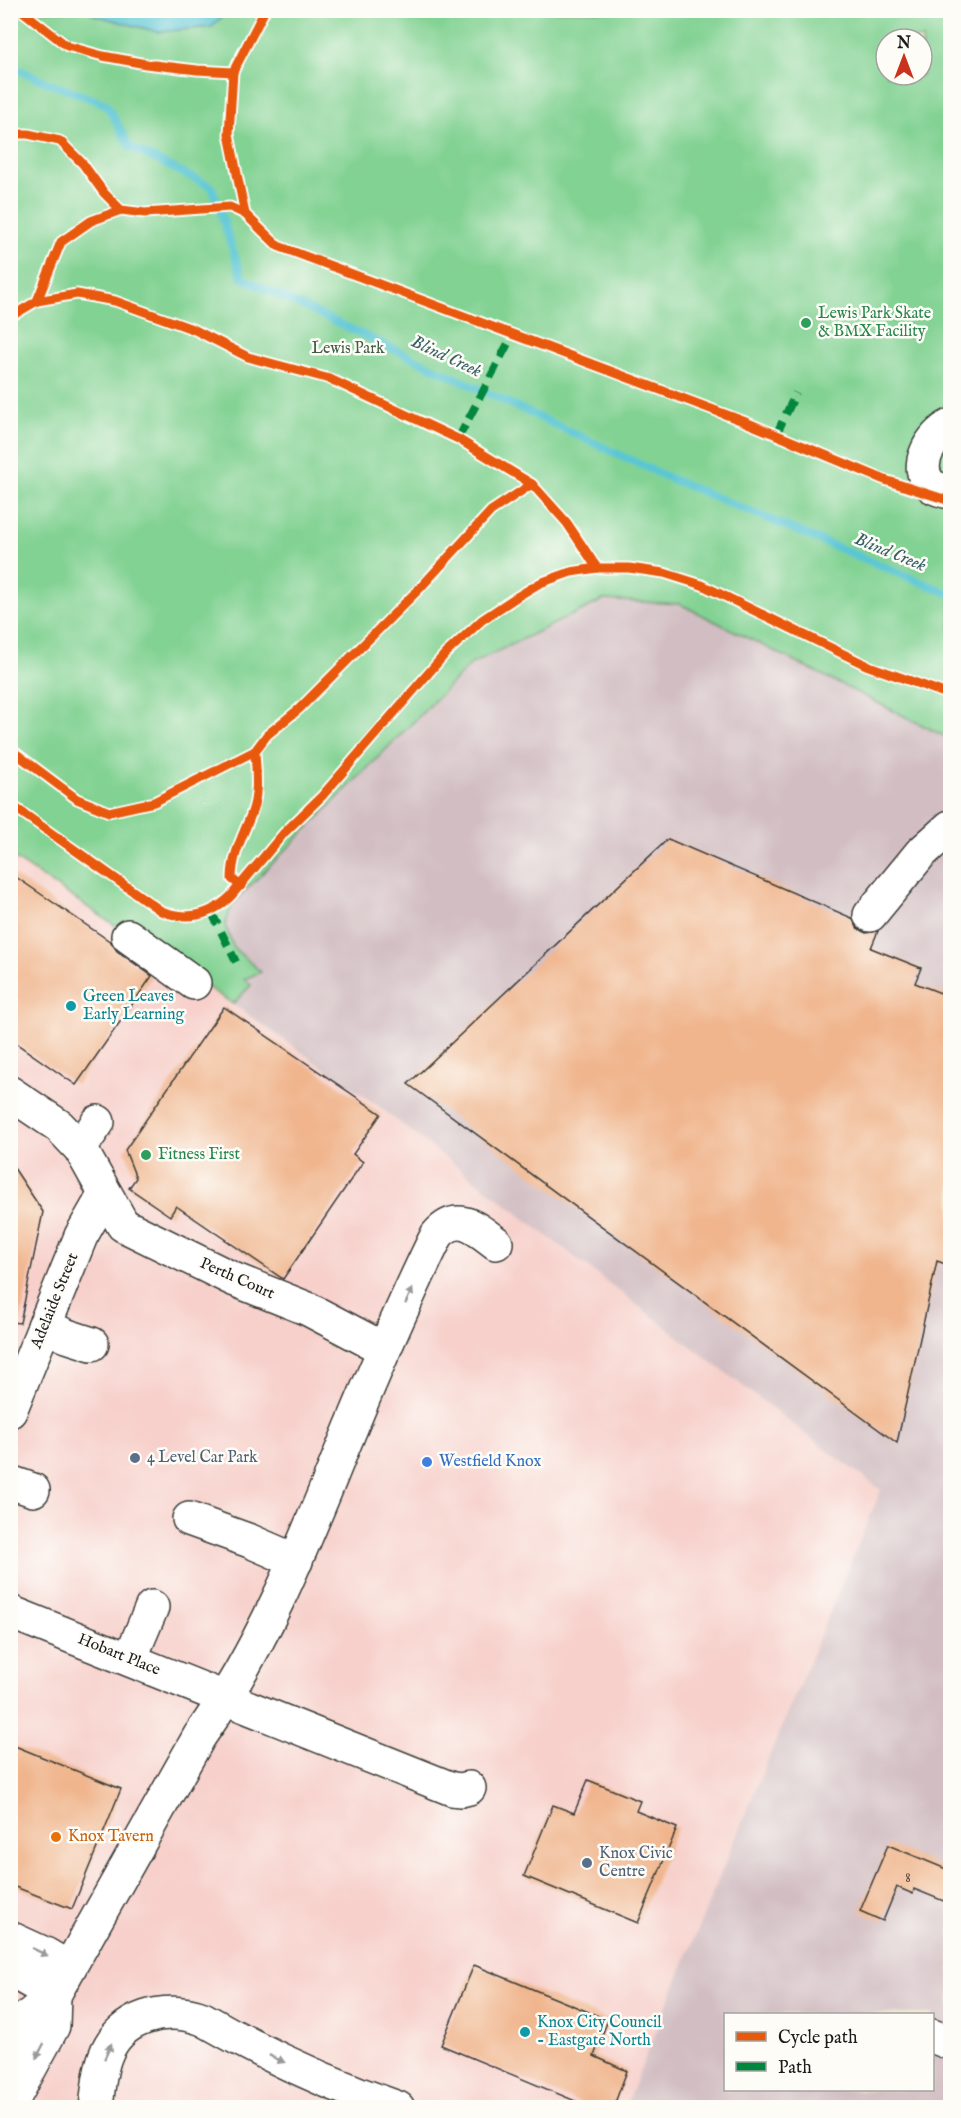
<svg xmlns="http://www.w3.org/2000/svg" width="961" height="2118" font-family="'IM FELL English',serif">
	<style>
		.built { fill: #f7d0cb }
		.industrial { fill: #d2bec2; fill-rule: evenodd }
		.green { fill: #82d293; stroke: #4f7758; stroke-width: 1.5; fill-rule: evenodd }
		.water { fill: #5ac6d4; stroke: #3b7178; stroke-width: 1.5 }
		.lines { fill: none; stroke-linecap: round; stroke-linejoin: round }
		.stream { stroke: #5ac6d4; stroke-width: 8 }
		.building { fill: #f0b58d }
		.minor-casing { stroke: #3b3a35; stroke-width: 36 }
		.minor { stroke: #fff; stroke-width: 33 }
		.quiet { stroke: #00873e; stroke-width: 8; stroke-dasharray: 15 8; stroke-linecap: butt }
		.cycleway-casing { stroke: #fdfcf7; stroke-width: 13 }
		.cycleway { stroke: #e8590c; stroke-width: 9 }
		.oneway { fill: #999 }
		.leisure-dot { fill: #2e9e5b; stroke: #fdfcf7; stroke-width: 2 }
		.culture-dot { fill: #0f9aa8; stroke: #fdfcf7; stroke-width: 2 }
		.service-dot { fill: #5c6f8a; stroke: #fdfcf7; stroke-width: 2 }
		.shop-dot { fill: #3f7fe0; stroke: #fdfcf7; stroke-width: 2 }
		.food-dot { fill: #e8710a; stroke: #fdfcf7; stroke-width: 2 }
		.labels { text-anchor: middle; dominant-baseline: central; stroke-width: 5; stroke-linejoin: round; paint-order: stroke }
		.number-label { font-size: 14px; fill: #514238 }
		.leisure-label { font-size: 16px; fill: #27864d; stroke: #fdfcf7; text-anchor: start }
		.park-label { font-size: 16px; fill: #405c46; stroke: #fdfcf7 }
		.culture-label { font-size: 16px; fill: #0d838f; stroke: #fdfcf7; text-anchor: start }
		.street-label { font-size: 16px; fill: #1c1c1c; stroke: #fdfcf7 }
		.service-label { font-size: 16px; fill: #4e5e75; stroke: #fdfcf7; text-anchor: start }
		.shop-label { font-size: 16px; fill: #366cbe; stroke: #fdfcf7; text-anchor: start }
		.food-label { font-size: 16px; fill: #c56008; stroke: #fdfcf7; text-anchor: start }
		.water-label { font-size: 18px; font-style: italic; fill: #356066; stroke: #fdfcf7 }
	</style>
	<rect width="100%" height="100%" fill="#fdfcf7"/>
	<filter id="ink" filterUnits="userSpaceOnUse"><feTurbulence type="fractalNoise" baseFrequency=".0167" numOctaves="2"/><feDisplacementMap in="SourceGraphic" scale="12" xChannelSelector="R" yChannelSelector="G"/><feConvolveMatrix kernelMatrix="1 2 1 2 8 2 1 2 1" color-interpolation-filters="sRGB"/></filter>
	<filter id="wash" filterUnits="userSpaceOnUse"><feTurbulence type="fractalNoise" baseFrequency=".008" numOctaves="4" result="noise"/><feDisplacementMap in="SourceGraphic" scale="24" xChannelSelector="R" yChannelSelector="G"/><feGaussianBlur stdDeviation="1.35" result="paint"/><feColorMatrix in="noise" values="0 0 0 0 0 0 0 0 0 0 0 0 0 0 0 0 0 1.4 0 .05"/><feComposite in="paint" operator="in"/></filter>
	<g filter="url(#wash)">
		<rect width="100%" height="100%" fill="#ebe2c1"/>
		<path class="built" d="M10,856L135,937L378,1106L804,1433L881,1490L751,1800L625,2107H11Z"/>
		<path class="industrial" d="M603,600L680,604L950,739V2107H625L751,1800L881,1490L804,1433L378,1106L233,1004L251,985L243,979L260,972L234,947L225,925L233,903L471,664ZM726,2014H932V2090H726Z"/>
		<path class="green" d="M10,11H950V739L680,604L603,600L471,664L233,903L225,925L234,948L261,972L244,979L251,985L233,1004L11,856ZM886,39H922V75H886Z"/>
		<path class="water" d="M90,11H227L212,27L158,32L94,15Z"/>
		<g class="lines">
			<path class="stream" d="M10,66L46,82L106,104L130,147L212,187L242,278L669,478L950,594"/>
		</g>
		<g id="blocks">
			<g class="building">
				<path d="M668,839L852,918L858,929L866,933L878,931L871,948L921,968L915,983L951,997V1266L937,1261L897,1443L408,1084Z"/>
				<path d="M10,873L111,942L117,951L152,976L76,1085L10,1039Z"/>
				<path d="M224,1007L381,1114L353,1154L363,1162L283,1279L176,1206L170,1216L129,1188L136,1178L125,1150Z"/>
				<path d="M10,1162L43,1212L20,1323L10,1322Z"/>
				<path d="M10,1744L121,1789L72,1909L10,1885Z"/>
				<path d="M588,1780L640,1801L636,1811L677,1828L638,1923L524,1876L553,1805L574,1813Z"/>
				<path d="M888,1845L951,1871V1904L914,1889L913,1894L897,1887L883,1921L860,1911Z"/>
				<path d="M474,1965L608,2020L594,2056L627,2071L613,2108H592L441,2045Z"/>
			</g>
		</g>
	</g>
	<g filter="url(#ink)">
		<use href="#blocks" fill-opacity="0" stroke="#3b3a35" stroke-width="1.5"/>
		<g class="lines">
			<g class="minor-casing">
				<g id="minor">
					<path d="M950,426C932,435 911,468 932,486C937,489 945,491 950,492"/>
					<path d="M870,915L920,854L950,827"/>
					<path d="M128,936L194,983"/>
					<path d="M10,1093L59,1126L80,1148L123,1225L233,1279L308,1309L384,1349"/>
					<path d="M80,1148L98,1122"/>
					<path d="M44,1326L67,1336L92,1344"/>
					<path d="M10,1411L81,1236L105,1194"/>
					<path d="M10,1482L33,1490"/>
					<path d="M189,1519L250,1541L296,1561"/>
					<path d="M10,1612L452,1789L461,1790L469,1788"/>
					<path d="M130,1659L152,1607"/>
					<path d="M10,1938L45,1954L69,1968"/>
					<path d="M10,1970L54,1995"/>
					<path d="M932,2036L950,2043"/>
					<path d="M10,2046L29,2016L54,1995L199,1737C261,1650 301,1551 341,1452C371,1379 402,1306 437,1235C458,1211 476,1228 496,1243"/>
					<path d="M10,2105L53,2026L54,1995"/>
					<path d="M96,2108C98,2091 99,2073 105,2057C119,2016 166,2005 203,2019C267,2056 328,2084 398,2108"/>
				</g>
			</g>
			<use href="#minor" class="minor"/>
			<g class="quiet">
				<path d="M776,435L796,393"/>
				<path d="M458,439L513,334"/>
				<path d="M211,911L236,962"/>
			</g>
			<g class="cycleway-casing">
				<g id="cycleway">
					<path d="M21,10L67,46L103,56L146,64L197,70L233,72"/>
					<path d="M10,134H28L60,141L83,164L104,193L121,210L145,213L230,207L245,214L278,246L743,421L885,480L950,501"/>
					<path d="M245,214L229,134L233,72L265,10"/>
					<path d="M37,301L61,242L91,221L121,210"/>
					<path d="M10,317L37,301L77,294L115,301L195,330L248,357L330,379L458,439L532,484L567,523L597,568"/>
					<path d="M10,749L77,799L109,812L154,802L255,751"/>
					<path d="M10,804L161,911C188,921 211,916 231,896L284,833L322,796L445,654L482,620L515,598L540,583L571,572L597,568H629L664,573L702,585L866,665L950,695"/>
					<path d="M241,886L232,879C232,854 244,834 252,812C259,793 256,771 255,751L267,735L299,709L421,587L491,511L532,484"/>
				</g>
			</g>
			<use href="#cycleway" class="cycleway"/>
		</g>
		<defs><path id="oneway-solid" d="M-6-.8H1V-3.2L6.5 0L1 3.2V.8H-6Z" transform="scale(1.5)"/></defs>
		<g class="oneway">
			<use href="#oneway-solid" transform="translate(409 1296) rotate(-65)"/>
			<use href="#oneway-solid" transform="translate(40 1952) rotate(26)"/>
			<use href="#oneway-solid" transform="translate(40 2051) rotate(118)"/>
			<use href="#oneway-solid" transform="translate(108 2051) rotate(-65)"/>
			<use href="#oneway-solid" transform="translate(277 2059) rotate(25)"/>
		</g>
	</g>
	<g class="leisure-dot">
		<circle cx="806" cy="323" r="6"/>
		<circle cx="146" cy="1155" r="6"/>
	</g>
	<g class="culture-dot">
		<circle cx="71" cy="1006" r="6"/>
		<circle cx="525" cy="2032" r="6"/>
	</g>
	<g class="service-dot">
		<circle cx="135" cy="1458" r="6"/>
		<circle cx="587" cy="1863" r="6"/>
	</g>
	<circle class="shop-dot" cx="427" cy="1462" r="6"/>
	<circle class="food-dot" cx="56" cy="1837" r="6"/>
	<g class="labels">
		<g class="number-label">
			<text x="908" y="1878">8</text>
		</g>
		<g class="leisure-label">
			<text x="818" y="314">Lewis Park Skate<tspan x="818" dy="18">&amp; BMX Facility</tspan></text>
			<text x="158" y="1155">Fitness First</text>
		</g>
		<g class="park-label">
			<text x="348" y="349">Lewis Park</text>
		</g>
		<g class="culture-label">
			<text x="83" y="997">Green Leaves<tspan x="83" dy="18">Early Learning</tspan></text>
			<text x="537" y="2023">Knox City Council<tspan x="537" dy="18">- Eastgate North</tspan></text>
		</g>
		<g class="street-label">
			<text transform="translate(237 1279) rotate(24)">Perth Court</text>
			<text transform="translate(55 1301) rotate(-68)">Adelaide Street</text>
			<text transform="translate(119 1655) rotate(22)">Hobart Place</text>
		</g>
		<g class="service-label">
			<text x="147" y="1458">4 Level Car Park</text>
			<text x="599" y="1854">Knox Civic<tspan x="599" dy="18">Centre</tspan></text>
		</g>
		<g class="shop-label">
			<text x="439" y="1462">Westfield Knox</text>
		</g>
		<g class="food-label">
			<text x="68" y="1837">Knox Tavern</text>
		</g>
		<g class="water-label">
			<text transform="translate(446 357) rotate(25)">Blind Creek</text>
			<text transform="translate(890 553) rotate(22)">Blind Creek</text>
		</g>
	</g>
	<rect width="961" height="2118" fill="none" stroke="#fdfcf7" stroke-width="36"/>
	<rect x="724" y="2013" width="210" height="78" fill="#fdfcf7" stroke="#a3a29f" stroke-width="1.5"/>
	<rect x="736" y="2032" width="30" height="9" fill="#e8590c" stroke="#a3a29f" stroke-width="1.5"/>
	<text x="778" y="2043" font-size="18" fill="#1c1c1c">Cycle path</text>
	<rect x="736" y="2062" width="30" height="9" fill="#00873e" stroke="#a3a29f" stroke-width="1.5"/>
	<text x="778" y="2073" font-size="18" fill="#1c1c1c">Path</text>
	<g transform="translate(904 57)"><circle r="28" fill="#fdfcf7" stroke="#a3a29f" stroke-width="1.5"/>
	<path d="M0-4.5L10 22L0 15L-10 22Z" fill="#c8321e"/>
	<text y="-9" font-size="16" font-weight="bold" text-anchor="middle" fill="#1c1c1c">N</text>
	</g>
</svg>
